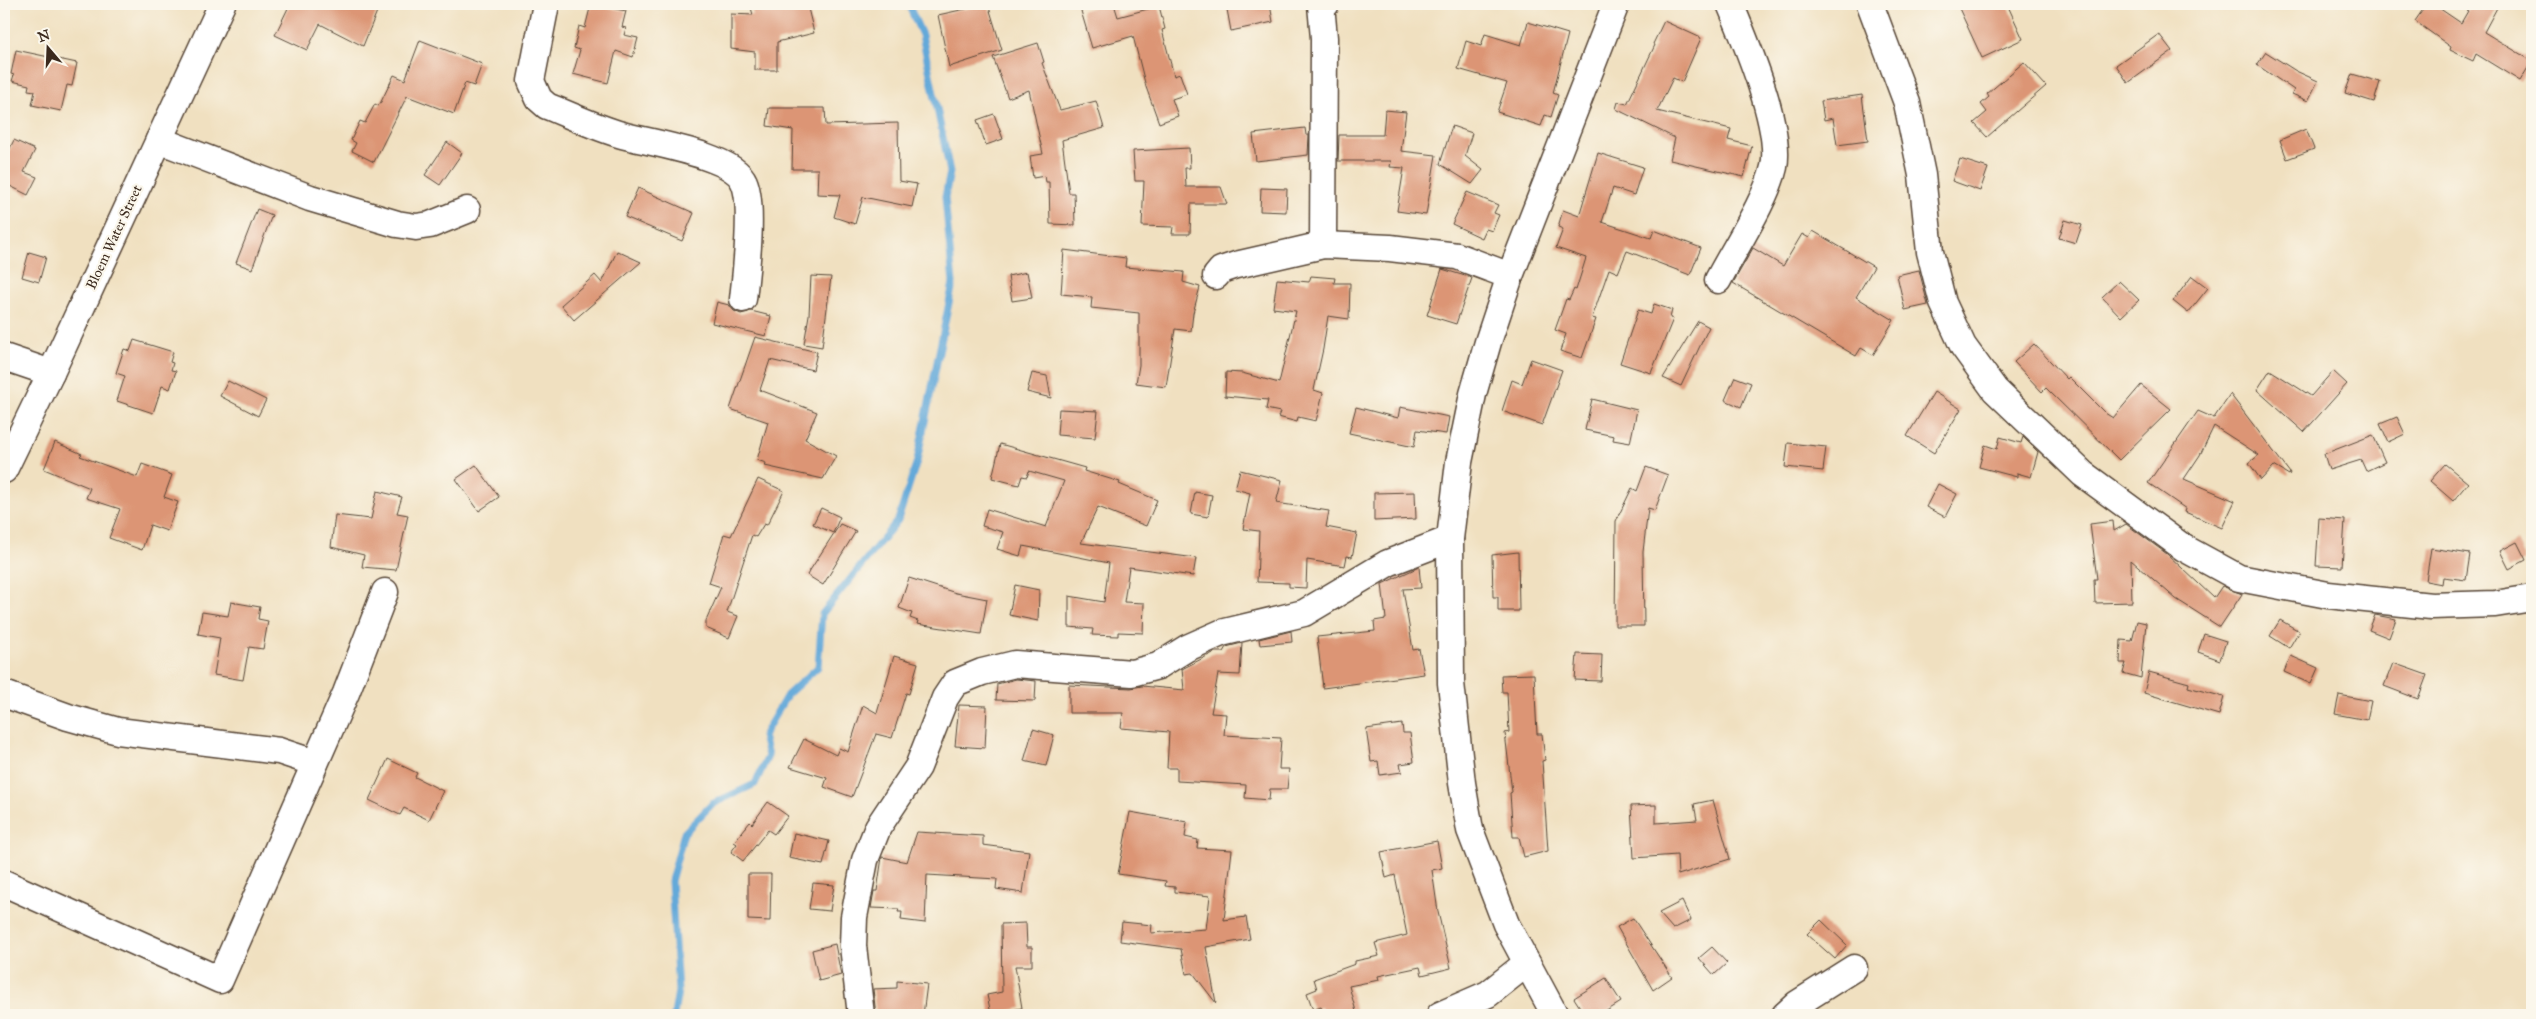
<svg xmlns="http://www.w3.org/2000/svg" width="2536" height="1019" font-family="'IM FELL Great Primer',serif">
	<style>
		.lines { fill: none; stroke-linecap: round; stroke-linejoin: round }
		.stream { stroke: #64a9d9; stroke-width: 7 }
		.building { fill: #dc9574 }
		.street-casing { stroke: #564536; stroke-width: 29 }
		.street { stroke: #fff; stroke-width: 26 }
		.labels { text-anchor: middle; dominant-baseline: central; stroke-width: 4.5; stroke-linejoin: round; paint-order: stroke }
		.street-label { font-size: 14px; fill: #3b2a1e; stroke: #fbf7ec }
	</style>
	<rect width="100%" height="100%" fill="#fbf7ec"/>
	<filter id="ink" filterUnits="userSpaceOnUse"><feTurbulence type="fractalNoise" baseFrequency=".02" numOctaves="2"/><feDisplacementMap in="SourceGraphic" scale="10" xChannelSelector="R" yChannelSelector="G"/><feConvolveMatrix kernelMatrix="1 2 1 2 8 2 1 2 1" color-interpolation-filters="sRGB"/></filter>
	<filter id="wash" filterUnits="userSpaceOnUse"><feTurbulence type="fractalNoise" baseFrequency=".0096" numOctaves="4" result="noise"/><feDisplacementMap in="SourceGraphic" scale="20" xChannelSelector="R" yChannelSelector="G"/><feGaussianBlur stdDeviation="1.12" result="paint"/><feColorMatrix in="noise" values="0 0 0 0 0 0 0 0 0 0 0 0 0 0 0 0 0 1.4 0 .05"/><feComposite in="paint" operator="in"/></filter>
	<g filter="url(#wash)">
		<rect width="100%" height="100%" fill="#f0e0c0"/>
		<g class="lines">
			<path class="stream" d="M674,1015L678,991L671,881L684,833L712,804L755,784L768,756L763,736L787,695L818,667L822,614L898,520L917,461L953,283L945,197L950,172L922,35L908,4"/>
		</g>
		<g id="blocks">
			<g class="building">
				<path d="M290,4H380L363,46L320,24L307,50L275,35Z"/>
				<path d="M591,4L626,11L622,27L626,28L624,35L638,38L633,57L616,51L608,83L573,74L580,50L574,48L579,26L585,28Z"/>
				<path d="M750,4H807L814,33L777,42V70H755V52L731,49V14L753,15Z"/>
				<path d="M988,4L1002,50L949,67L938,15Z"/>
				<path d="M1103,4H1114L1118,17L1159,6L1165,29L1162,30L1174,76L1180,74L1187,94L1172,99L1178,116L1159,123L1146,87L1133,36L1092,48L1081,11Z"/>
				<path d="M1226,4H1270L1273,22L1231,31Z"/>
				<path d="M1957,4H2007L2023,39L1982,58Z"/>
				<path d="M2427,4H2433L2461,23L2472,4H2499L2484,32L2532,61L2520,81L2476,54L2473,61L2450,50L2451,47L2415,21Z"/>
				<path d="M1664,21L1701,38L1682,82L1673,78L1657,111L1731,129L1728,140L1752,146L1744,177L1670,160L1675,138L1616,109L1618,102L1627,104L1655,45L1653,44Z"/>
				<path d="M1528,22L1568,34L1553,93L1558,95L1551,117L1545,115L1541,126L1497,112L1507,83L1458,69L1466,41L1481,46L1485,34L1521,45Z"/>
				<path d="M2159,34L2172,51L2128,83L2116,65Z"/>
				<path d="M420,40L482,64L474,86L465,83L454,114L407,96L374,162L352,151L356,143L351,140L360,121L365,123L375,104L379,106L394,75L405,80Z"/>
				<path d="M1038,43L1044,62L1042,63L1060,110L1096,101L1104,128L1062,140L1069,193H1074L1075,225L1050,224L1049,182H1046L1045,176L1033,178L1030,156L1043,154L1029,90L1008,98L993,57Z"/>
				<path d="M16,50L77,63L72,86L67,85L61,111L32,105L35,91L28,90L29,85L12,81L14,75L11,74Z"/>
				<path d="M2266,52L2296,71L2318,81L2308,101L2292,94L2294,90L2257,65Z"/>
				<path d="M2024,62L2046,86L1987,137L1974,123L1987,112L1981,104L1989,97L1987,94Z"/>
				<path d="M2352,74L2380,82L2374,102L2345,93Z"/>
				<path d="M1862,95L1868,141L1837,145L1833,118L1824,120L1821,101Z"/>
				<path d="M769,108H825L826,125L898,123L899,181L917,184L912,207L863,197L855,224L834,217L840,195L817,194L818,169H792L793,130L767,126Z"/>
				<path d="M1385,110L1406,112L1401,151L1436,155L1426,215L1397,211L1404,168L1390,167L1391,161H1338L1339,135H1383Z"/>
				<path d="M994,114L1003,139L986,145L977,120Z"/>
				<path d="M1452,126L1472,133L1465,156L1483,170L1472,184L1440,164Z"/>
				<path d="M1305,128L1306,135H1309L1308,155L1256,161L1253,134Z"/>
				<path d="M2306,129L2314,149L2287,159L2280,140Z"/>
				<path d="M14,140L35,150L24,172L37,177L28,195L4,183V150L8,152Z"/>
				<path d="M447,142L462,153L440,185L425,175Z"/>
				<path d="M1189,148L1190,168H1185L1186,187H1221L1227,204H1191L1190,234H1172L1173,227L1142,226L1144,181H1135L1133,151Z"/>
				<path d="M1598,153L1643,167L1634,195L1613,188L1602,222L1651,238L1654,230L1701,248L1690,275L1627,251L1618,273L1609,269L1592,318L1596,319L1582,358L1560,351L1566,334L1555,330L1566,299L1569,300L1574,289L1576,290L1586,258L1556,248L1563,229L1558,227L1563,210L1579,216Z"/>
				<path d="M1960,159L1988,168L1980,191L1952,181Z"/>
				<path d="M638,188L694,213L682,241L625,217Z"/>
				<path d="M1261,188L1287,189L1286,212L1260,211Z"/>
				<path d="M1467,192L1498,205L1494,213L1499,215L1492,231L1486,229L1482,238L1452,224Z"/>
				<path d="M257,209L272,215L252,269L236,263Z"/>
				<path d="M2065,220L2082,225L2076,243L2059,238Z"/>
				<path d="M1813,231L1874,267L1856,297L1894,320L1873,355L1861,348L1856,356L1733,283L1753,248L1783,266L1802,234L1809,238Z"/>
				<path d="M1064,250L1126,258L1125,267L1184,272L1183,282L1200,287L1193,313L1191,331L1175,329L1166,387L1136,383L1139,365V313L1091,308L1092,297L1061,294Z"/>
				<path d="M617,251L641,262L574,320L561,305L595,275L602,283Z"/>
				<path d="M29,252L46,257L39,282L22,277Z"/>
				<path d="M1442,269L1472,278L1456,324L1427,315Z"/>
				<path d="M1919,270L1928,305L1905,310L1897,275Z"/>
				<path d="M1027,272L1032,298L1012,301L1008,276Z"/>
				<path d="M811,276L831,277L822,347L804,344L809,315Z"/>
				<path d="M1311,276L1335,278L1334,283H1350L1349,319L1328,316L1323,349L1314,390L1323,393L1316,421L1298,417L1297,422L1278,417L1280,412L1266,409L1268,400L1225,396L1226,372L1242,373L1279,383L1296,311L1273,308L1277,279L1309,282Z"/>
				<path d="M2192,276L2208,288L2188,313L2173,301Z"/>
				<path d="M2119,281L2139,300L2121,317L2102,297Z"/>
				<path d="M717,302L729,305L734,311L741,314L751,311L771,316L766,336L712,323Z"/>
				<path d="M1654,304L1672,310L1670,318L1673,319L1651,373L1620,363L1638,310L1651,314Z"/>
				<path d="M1698,321L1709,327L1681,386L1663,378Z"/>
				<path d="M755,337L817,352L813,370L770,360L760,390L817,412L805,439L836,456L823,479L765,466L766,463L757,460L768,422L730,409Z"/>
				<path d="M134,340L173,352L170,362L173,363L171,370L176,371L170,389L162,386L153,413L117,401L125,376L116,373L124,349L130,351Z"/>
				<path d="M2034,344L2067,379L2069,377L2105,413L2113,418L2141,385L2171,409L2119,460L2046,388L2042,392L2014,362Z"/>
				<path d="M1531,359L1562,370L1542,425L1502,411L1512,380L1522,384Z"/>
				<path d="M2270,370L2311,396L2333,371L2347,384L2304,432L2257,390Z"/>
				<path d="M1032,373L1047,376L1051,398L1027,392Z"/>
				<path d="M1735,377L1751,383L1741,407L1725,400Z"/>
				<path d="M228,381L266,400L258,416L220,396Z"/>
				<path d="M1934,392L1961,409L1934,453L1907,436Z"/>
				<path d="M2230,394L2290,473L2289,475L2274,466L2261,480L2249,463L2259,455L2214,426L2200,455L2184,479L2235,501L2222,528L2185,512L2186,509L2148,483L2198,411L2214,418Z"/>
				<path d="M1592,399L1637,410L1630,443L1613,440L1614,436L1585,430Z"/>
				<path d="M1356,407L1398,418L1400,407L1449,417L1446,434L1417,430L1414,447L1349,433Z"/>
				<path d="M1059,409L1098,411L1095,438L1057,435Z"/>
				<path d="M2397,417L2405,434L2388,442L2380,424Z"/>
				<path d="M2373,435L2385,462L2366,471L2361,460L2329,470L2324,454Z"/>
				<path d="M2000,437L2021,443L2023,437L2038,452L2031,477L2017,473V477L1979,467L1985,445L1997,449Z"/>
				<path d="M55,442L82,454L80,456L137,477L142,464L172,475L164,497L178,502L167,531L150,525L142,550L109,538L120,509L86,498L90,488L44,469Z"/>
				<path d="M1788,443L1826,447L1823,471L1785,467Z"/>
				<path d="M1000,444L1085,468L1084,471L1120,482L1119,484L1157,500L1146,526L1098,507L1081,543L1196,558L1193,576L1129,567L1124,602L1144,603L1143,633L1118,632V636L1092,635L1093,629L1069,627V596L1104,602L1109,563L1023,546L1020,556L997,549L1003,532L982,526L987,509L1046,527L1064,481L1029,471L1027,477L1022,476L1019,485L992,478Z"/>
				<path d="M2445,464L2468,483L2453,501L2430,481Z"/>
				<path d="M476,465L499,497L479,511L456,479Z"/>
				<path d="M1646,467L1668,475L1655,510L1648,508L1643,552L1644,626H1615L1616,521L1632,488L1637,491Z"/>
				<path d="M1240,470L1282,480L1276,503L1329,511L1326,527L1357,533L1352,557L1347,556L1345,566L1307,560L1306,588L1289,587V583L1257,582L1259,531L1243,529L1250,493L1235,489Z"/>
				<path d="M758,479L784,491L767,525L764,524L756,537L752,535L727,612L738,616L729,638L706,628V621L721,587L709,583L724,534L731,536Z"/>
				<path d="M1938,484L1957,494L1945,517L1926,507Z"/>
				<path d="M377,491L402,497L397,513L408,515L396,570L362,567L364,555L331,547L335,515L371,519Z"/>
				<path d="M1195,492L1212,495L1208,517L1191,514Z"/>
				<path d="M1415,492L1416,519L1374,521V493Z"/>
				<path d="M821,508L840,517L833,533L813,524Z"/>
				<path d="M2319,518L2345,520L2342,567L2316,566Z"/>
				<path d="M2113,521L2114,531L2126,524L2167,554L2214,598L2222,586L2242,594L2220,627L2176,599L2131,560L2132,602L2095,603L2094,579H2097L2090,524Z"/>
				<path d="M840,524L856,531L823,585L807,575Z"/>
				<path d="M2517,542L2526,560L2509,569L2500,551Z"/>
				<path d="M2431,548L2470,554L2466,580L2443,577L2442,584L2426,581Z"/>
				<path d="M1518,552L1519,611H1498V597H1493L1492,555Z"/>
				<path d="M1419,567L1421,588L1403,589L1413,650L1419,649L1424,674L1323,688L1317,637L1375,631L1374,621L1386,619L1382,584Z"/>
				<path d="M909,578L956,593L987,599L981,634L917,624L918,621L910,618L912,613L899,608Z"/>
				<path d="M1015,585L1039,590L1038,621L1009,615Z"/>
				<path d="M231,602L260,607L258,619L268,621L263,649L249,647L243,680L214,675L220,638L198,634L202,612L228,616Z"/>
				<path d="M2375,615L2396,619L2389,638L2369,630Z"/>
				<path d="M2280,620L2299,631L2289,648L2270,636Z"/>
				<path d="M2137,621L2146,623L2141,678L2123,673L2126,663H2120L2121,640L2132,641Z"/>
				<path d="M1291,631L1292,642L1260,645L1259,639Z"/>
				<path d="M2204,634L2226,641L2220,660L2198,652Z"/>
				<path d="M1242,643L1240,675L1218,674L1211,713L1226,714L1224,735L1281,738L1279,769H1289L1287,789H1270L1269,800L1245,798L1246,785L1177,781V768H1167L1169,732L1121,728L1123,713H1069V685L1131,688L1142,686L1184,690L1182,669L1215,652H1223L1226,647Z"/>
				<path d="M1577,654L1602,655L1601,681L1575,680Z"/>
				<path d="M894,656L918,663L909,694L906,693L892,738L876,734L852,797L824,787L827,778L790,767L804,739L836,755L839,748L848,752L863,705L877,713Z"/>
				<path d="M2291,656L2318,668L2311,684L2284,672Z"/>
				<path d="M2393,663L2427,675L2418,699L2384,686Z"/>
				<path d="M2149,672L2189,683L2188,687L2224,697L2219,715L2144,693Z"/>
				<path d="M1534,674L1537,734H1542L1545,760L1542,761L1548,851L1524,857L1519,837H1513L1510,793L1512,792L1505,733L1509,732L1507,692H1502L1501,675Z"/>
				<path d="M1016,679L1036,681L1035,701L996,700L997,684Z"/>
				<path d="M2339,695L2371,701L2367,720L2335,714Z"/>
				<path d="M959,705L987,706L985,748L955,746Z"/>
				<path d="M1402,724L1403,733H1410L1414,762L1400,764L1402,772L1380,775L1378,761L1371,762L1366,729Z"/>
				<path d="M1033,729L1054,735L1046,766L1024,761Z"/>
				<path d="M388,759L417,773L415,777L443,791L429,820L404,808L400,815L369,800Z"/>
				<path d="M1713,800L1730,859L1678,875L1677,855L1634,858L1631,806L1656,805V823L1697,820L1694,804Z"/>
				<path d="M768,802L788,816L774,834L768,830L743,861L731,852L737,844L734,842L750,822L752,824Z"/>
				<path d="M1130,812L1187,822L1185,837L1198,840L1197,848L1232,850L1224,920L1246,917L1250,939L1206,947L1216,1003L1193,973L1186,974L1181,949L1120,941L1122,922L1152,925L1151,933L1206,929L1210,896L1175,892V887L1165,886L1166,881L1118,874Z"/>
				<path d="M917,832L983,836V845L1029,851L1023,893L996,889L997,879L927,875L925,923L901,920L902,912H898L899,909L871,908L874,891H877L882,857L907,862Z"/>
				<path d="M794,833L829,841L823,865L789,858Z"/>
				<path d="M1437,841L1442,868L1432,870L1438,912L1451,968L1422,975L1420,967L1378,976L1379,980L1349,986L1357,1015H1324L1321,1007L1313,1010L1307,993L1317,989L1314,979L1355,964V961L1379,956L1375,943L1407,935L1395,875L1386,878L1381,852Z"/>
				<path d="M748,874H771L770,921L748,920Z"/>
				<path d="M813,883L834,885L830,911L809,909Z"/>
				<path d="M1682,901L1691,920L1673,929L1659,913Z"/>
				<path d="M1633,918L1672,977L1653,990L1617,927Z"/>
				<path d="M1821,920L1847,945L1835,959L1807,934Z"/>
				<path d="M1026,923L1027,947H1032V966H1015L1022,1008L991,1014L987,995L1002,992L1001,924Z"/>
				<path d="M835,944L841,975L819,981L812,950Z"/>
				<path d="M1712,947L1727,963L1714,975L1699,958Z"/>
				<path d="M1606,978L1621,1002L1600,1015H1585L1574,998Z"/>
				<path d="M897,981L927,984L923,1015H876L873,989L897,988Z"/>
			</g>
		</g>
	</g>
	<g filter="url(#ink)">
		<use href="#blocks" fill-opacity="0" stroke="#564536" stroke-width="1"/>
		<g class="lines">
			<g class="street-casing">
				<g id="street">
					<path d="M546,4L531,81L539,99L547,106C572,116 597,128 622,135C650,143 733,155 744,182C754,205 746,272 743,299"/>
					<path d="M1870,4L1907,103L1922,175L1930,252L1943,303L1963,346L1995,390L2083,474L2184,548L2239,578L2328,595L2431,606L2495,604L2532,598"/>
					<path d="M159,140L310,198L397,224L416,227L430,225L467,210"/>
					<path d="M1323,245L1324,38L1321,5L1326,4"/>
					<path d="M1216,276L1221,270L1236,265L1323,245L1390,248L1457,256L1510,276"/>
					<path d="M1718,280C1734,249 1767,199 1774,167C1782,127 1746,42 1730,4"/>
					<path d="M4,357L51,373"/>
					<path d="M4,470L51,373L222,4"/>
					<path d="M4,694L68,717L118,731L279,751L315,763"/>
					<path d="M4,883L220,980L346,693L385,592"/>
					<path d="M861,1015L853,946L854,917L865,860L878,827L918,767L945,698L955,683L982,672L1015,664L1132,673L1158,666L1187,648L1221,633L1304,613L1388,563L1450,539"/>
					<path d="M1440,1015L1488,994L1527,963"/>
					<path d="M1555,1015L1506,924L1470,830L1462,783L1451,683L1450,539L1459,462L1473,394L1488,342L1510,276L1616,4"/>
					<path d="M1785,1015L1797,1004L1854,968"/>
				</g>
			</g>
			<use href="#street" class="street"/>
		</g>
	</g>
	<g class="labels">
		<g class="street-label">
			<text transform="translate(114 237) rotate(-65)">Bloem Water Street</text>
		</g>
	</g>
	<rect width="2536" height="1019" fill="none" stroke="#fbf7ec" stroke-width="20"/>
	<g transform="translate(48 48) rotate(341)" stroke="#fbf7ec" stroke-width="4" paint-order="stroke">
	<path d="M0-4L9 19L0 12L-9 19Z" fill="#3b2a1e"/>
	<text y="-8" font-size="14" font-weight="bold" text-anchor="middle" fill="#3b2a1e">N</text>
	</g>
</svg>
